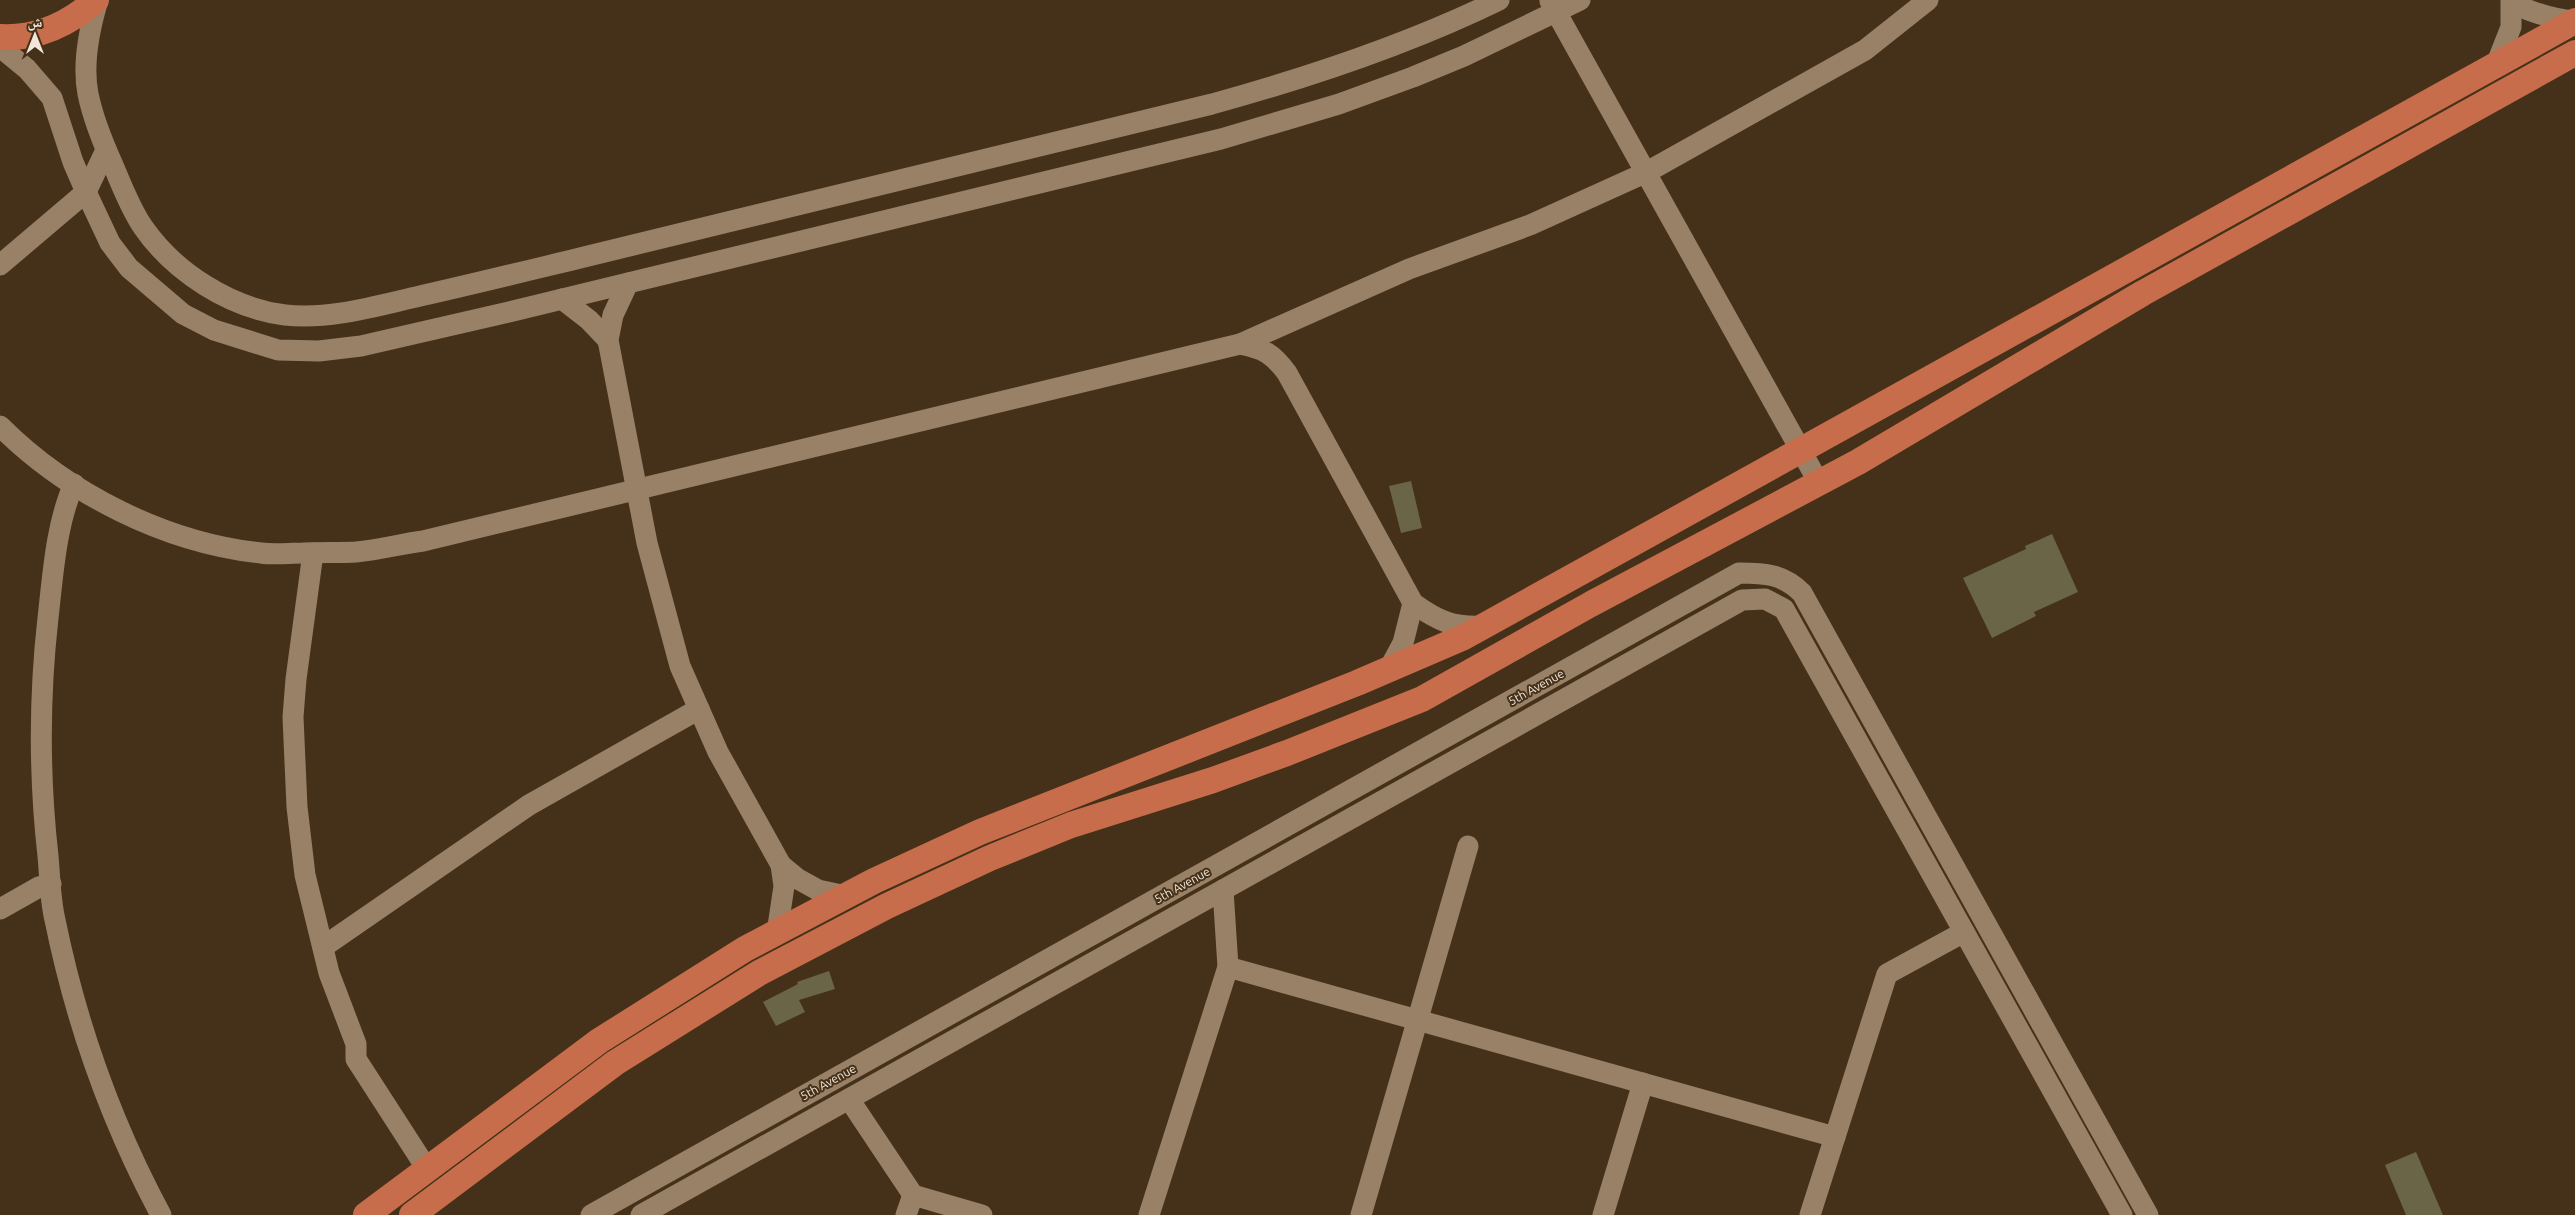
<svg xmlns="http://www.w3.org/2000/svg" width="2575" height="1215" font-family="Ubuntu,'Noto Naskh Arabic',sans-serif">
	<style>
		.building { fill: #696546 }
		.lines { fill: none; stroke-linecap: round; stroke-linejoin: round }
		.minor { stroke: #988167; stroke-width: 21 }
		.major { stroke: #c76d4b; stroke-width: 26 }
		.labels { text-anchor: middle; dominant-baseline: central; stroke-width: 4; stroke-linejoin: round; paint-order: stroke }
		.street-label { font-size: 12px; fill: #f3e6d8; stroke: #453119 }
	</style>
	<rect width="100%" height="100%" fill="#453119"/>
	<g class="building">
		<path d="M1411,481L1422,528L1401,533L1389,486Z"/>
		<path d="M2052,534L2078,592L2034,612L2036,616L1992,638L1963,578L2026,549L2025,546Z"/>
		<path d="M829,971L835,989L799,1000L805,1012L776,1026L763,1002L798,984L797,982Z"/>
		<path d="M2416,1152L2443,1215H2406L2385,1165Z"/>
	</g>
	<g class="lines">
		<g class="minor">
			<path d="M98,0C89,30 82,63 88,94C93,118 103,143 113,165C122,186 130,208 143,227C174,272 230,308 285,315C330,320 376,306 420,296C473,284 526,271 580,258C790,207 1001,156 1212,104C1310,77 1407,45 1499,0"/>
			<path d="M1550,1L1819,483"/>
			<path d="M2512,3C2533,13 2551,19 2575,21"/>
			<path d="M0,47L27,69L52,98L73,162L86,192L110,243L129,268L183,314L214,330L278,350L319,351L361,346L513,311L1221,139L1339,104L1413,77L1464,56L1580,0"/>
			<path d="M2496,65L2511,27V0"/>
			<path d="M0,265L86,192L106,150"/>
			<path d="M628,283L613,315L608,340L647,543L680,666L718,752L781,865L798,879L818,890L846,896"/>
			<path d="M562,299L589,320L608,340"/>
			<path d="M1240,344L1409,269L1530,225L1647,172L1865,50L1928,0"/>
			<path d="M0,426C68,494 166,543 261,553C275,555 289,553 303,553C321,552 339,553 356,552C379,550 401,544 423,541L1240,344C1264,349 1272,353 1287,373L1413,603C1438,621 1453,628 1485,626"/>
			<path d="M74,484C56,524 53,574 48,618C39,698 39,776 48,856C50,877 50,899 55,920C76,1023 111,1122 161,1215"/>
			<path d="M313,553L296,679L293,717L297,807L305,875L329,973L356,1044V1059L427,1169"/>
			<path d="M1389,669L1403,643L1413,603"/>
			<path d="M1223,890L1228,967L1835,1137"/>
			<path d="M0,909L39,887L51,884"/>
			<path d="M777,933L784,886L781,865"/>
			<path d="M323,947L529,805L699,709"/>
			<path d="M849,1099L913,1195L982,1215"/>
			<path d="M591,1215L1739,573C1765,573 1783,574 1802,593L2148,1215"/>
			<path d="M641,1215L1742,600L1765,599L1784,609L2122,1215"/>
			<path d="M906,1215L913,1195"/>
			<path d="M1149,1215L1228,967"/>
			<path d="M1361,1215L1468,846"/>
			<path d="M1603,1215L1643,1083"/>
			<path d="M1810,1215L1887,974L1964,932"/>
		</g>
		<g class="major">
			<path d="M0,37C37,39 69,24 96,0"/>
			<path d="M366,1215L599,1041L745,949L874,881L980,832L1357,683L1464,637L2575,21"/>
			<path d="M412,1215L615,1063L759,973L887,906L990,858L1071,825L1213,780L1287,753L1422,699L1591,604L1858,462L2143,293L2575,53"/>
		</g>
	</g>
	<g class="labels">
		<g class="street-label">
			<text transform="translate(1536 687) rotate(-29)">5th Avenue</text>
			<text transform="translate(1182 885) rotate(-29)">5th Avenue</text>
			<text transform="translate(828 1082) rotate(-29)">5th Avenue</text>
		</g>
	</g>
	<g transform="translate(35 35)" stroke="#453119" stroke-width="4" paint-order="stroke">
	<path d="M0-4L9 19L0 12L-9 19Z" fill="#f3e6d8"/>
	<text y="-8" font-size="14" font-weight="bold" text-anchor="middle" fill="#f3e6d8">ش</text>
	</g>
</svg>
